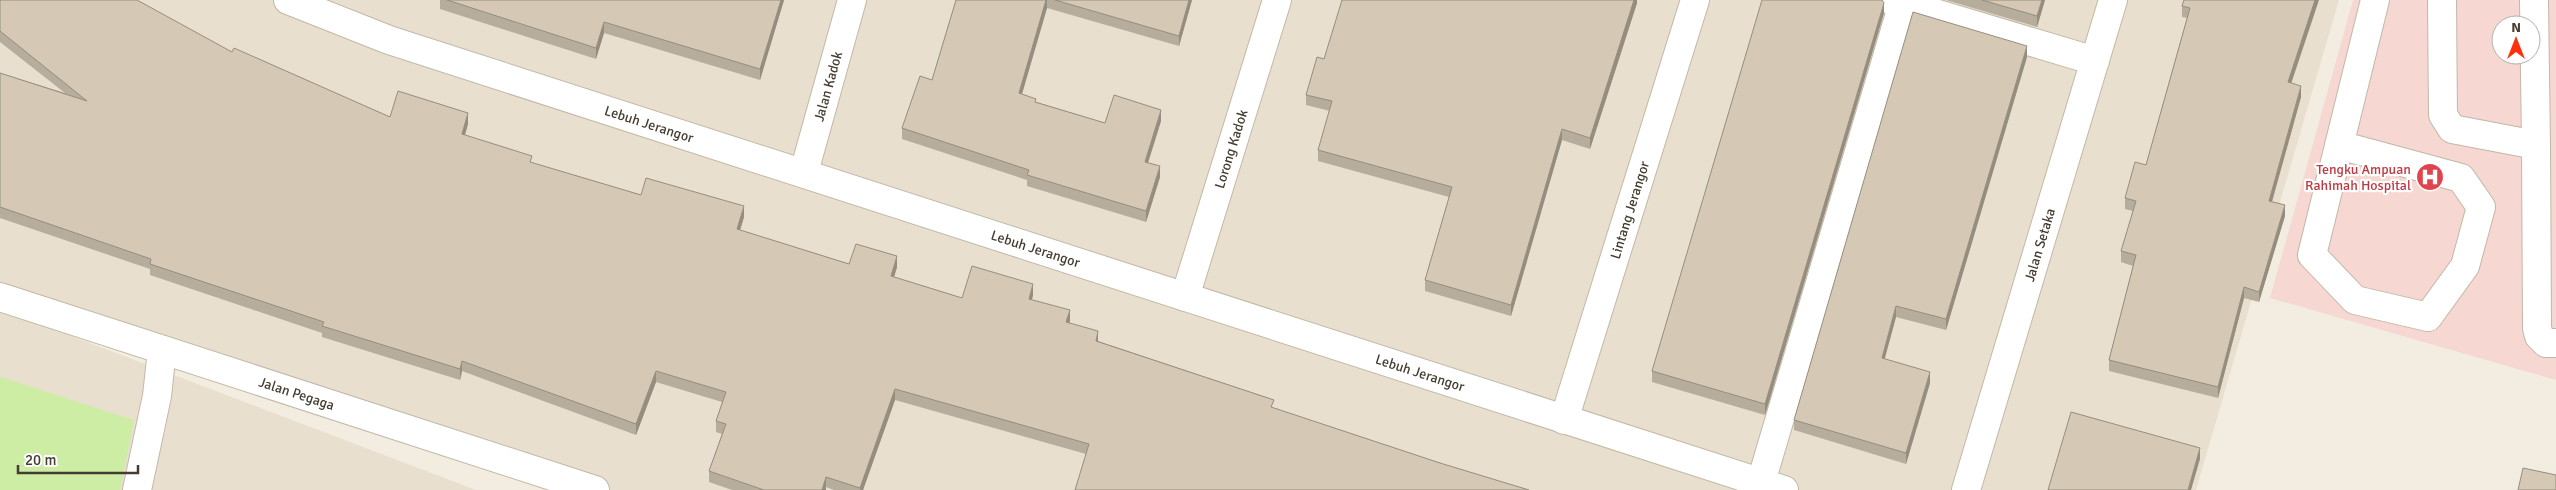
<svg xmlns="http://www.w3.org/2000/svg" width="2556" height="490" font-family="Signika,sans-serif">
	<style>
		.residential { fill: #e8dfce }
		.medical { fill: #f6d7d2; fill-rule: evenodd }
		.park { fill: #cdeda4 }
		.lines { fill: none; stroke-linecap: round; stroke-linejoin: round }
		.minor-casing { stroke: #c2b8a6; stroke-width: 30 }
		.minor { stroke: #fff; stroke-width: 28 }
		.wall { fill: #b7ad9c }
		.shaded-wall { fill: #958d7f }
		.building { fill: #d5c9b5; stroke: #958d7f }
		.labels { text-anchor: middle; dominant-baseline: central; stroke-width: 4.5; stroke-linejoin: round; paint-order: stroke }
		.street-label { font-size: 14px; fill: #453d31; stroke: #fff }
		.health-label { font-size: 14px; fill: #be3a42; stroke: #fff; text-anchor: end }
	</style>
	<rect width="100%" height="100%" fill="#f3ede1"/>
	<g class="residential">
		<path d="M0,0H2339L2196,490H572L0,282Z"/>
		<path d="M0,309L476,490H0Z"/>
	</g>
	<path class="medical" d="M2353,0H2556V380L2270,298ZM2501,25H2531V55H2501Z"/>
	<path class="park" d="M0,377L134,420L120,490H0Z"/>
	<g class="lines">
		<g class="minor-casing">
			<g id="minor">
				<path id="s1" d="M288,0L389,40L1784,490"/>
				<path d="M1891,0L2095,61"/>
				<path d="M2442,0L2443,115L2452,129L2536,145L2537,328L2539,336L2546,343H2556"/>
				<path d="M2534,0L2536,145"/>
				<path d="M2339,145L2461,178L2481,207L2465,266L2428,317L2355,300L2312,255L2375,0"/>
				<path id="s2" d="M804,172L852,0"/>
				<path id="s3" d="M0,297L595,490"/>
				<path id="s4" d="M1185,297L1277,0"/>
				<path id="s5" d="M1564,420L1695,0"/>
				<path d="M1761,482L1904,0"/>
				<path d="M137,490L157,396L162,350"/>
				<path id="s6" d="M1966,490L2113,0"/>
			</g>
		</g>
		<use href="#minor" class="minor"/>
	</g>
	<g class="wall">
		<path d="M0,0L232,52L390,117L468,124L465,135L532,163L641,195L744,217L740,230L849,264L897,267L894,277L962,298L1033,295L1032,300L1070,321L1069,323L1098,341L1274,400L1086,454L895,400L863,490H834L826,487V490H732L709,482V471L722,434L716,432V421L722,402L656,382L636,435L462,371L460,380L322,337V333L150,275V269L0,218V73L65,93L0,42Z"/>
		<path d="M440,0H784L760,80L604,33L596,59L440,9Z"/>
		<path d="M956,0H1192L1179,46L1047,8L1022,94L1036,102L1105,123L1161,121L1148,163L1160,177L1146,222L1027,186V180L902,139V128L932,80Z"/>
		<path d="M1637,0V3L1590,149L1562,140L1511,316L1425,291V280L1449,197L1318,161V150L1330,111L1306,105V95L1324,59Z"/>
		<path d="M1946,0H2045L2037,27Z"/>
		<path d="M2184,0L2291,83L2301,97L2272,202L2285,216L2259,302L2244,298L2218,398L2109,371V360L2133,266L2121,262V251L2133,211L2125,209V198L2146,165L2187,18L2182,17V6Z"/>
		<path d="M1884,13L1765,415L1652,382V371Z"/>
		<path d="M2027,57L1946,330L1896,317L1884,359L1930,383L1906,464L1794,430V420Z"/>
	</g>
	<g class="shaded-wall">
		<path d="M781,0H784L760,80V69Z"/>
		<path d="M1046,0H1047V8L1019,104V93Z"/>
		<path d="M1189,0H1192L1179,46V36Z"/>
		<path d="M1634,0H1637V3L1590,149V138Z"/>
		<path d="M2042,0H2045L2037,27V16Z"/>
		<path d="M2315,0H2319L2288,93V82Z"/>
		<path d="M1884,3V13L1765,415V404Z"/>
		<path d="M604,22V33L596,59V48Z"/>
		<path d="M2027,46V57L1946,330V319Z"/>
		<path d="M2301,86V97L2269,212V201Z"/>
		<path d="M1161,110V121L1145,172V162Z"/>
		<path d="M468,113V124L462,145V134Z"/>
		<path d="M1562,129V140L1511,316V305Z"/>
		<path d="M1160,166V177L1146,222V211Z"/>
		<path d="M2285,205V216L2259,302V292Z"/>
		<path d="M744,206V217L737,240V229Z"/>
		<path d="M897,256V267L891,287V276Z"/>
		<path d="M1033,284V295L1029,310V299Z"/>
		<path d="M2244,287V298L2218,398V387Z"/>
		<path d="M1896,306V317L1882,369V358Z"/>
		<path d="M1070,310V321L1066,333V322Z"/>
		<path d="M1098,331V342L1096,341Z"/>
		<path d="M462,361V371L460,380V369Z"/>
		<path d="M656,371V382L636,435V424Z"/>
		<path d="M1930,372V383L1906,464V453Z"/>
		<path d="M895,389V400L863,490H860V488Z"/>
		<path d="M2200,448V459L2191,490H2188Z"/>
		<path d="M826,477V490H822Z"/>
	</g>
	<g class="building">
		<path d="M0,0H137L232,52L234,48L390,117L398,91L468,113L462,134L532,156L530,162L641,195L646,178L744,206L737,229L849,264L856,244L897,256L891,276L962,298L972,266L1033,284L1029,299L1070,310L1066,322L1098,331L1096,341L1274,400L1271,407L1440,463L1529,490H1075L1089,444L895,389L860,488L826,477L822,490H764L709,471L726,424L716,421L726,392L656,371L636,424L462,361L460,369L322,326L324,322L150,264L151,259L0,207V73L87,101L0,31Z"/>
		<path d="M447,0H781L760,69L604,22L596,48Z"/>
		<path d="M956,0H1046L1019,93L1036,99L1035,102L1105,123L1114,95L1161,110L1145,162L1160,166L1146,211L1027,175L1029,170L902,128L920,76L932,80Z"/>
		<path d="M1055,0H1189L1179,36Z"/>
		<path d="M1342,0H1634L1590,138L1562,129L1511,305L1425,280L1452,187L1318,150L1332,101L1306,95L1317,57L1324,59Z"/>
		<path d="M1762,0H1882L1884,3L1765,404L1652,371Z"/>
		<path d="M1982,0H2042L2037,16Z"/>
		<path d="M2184,0H2315L2288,82L2301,86L2269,201L2285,205L2259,292L2244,287L2218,387L2109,360L2136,255L2121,251L2136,201L2125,198L2135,162L2146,165L2190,8L2182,6Z"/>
		<path d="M1913,12L2027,46L1946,319L1896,306L1882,358L1930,372L1906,453L1794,420Z"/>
		<path d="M2071,412L2200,448L2188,490H2048Z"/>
		<path d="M2523,468L2556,475V490H2518Z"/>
	</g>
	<defs>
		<g id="hospital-disc" transform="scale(1.4375)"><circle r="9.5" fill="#e0444e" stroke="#fff"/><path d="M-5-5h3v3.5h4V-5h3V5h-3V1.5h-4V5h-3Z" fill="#fff"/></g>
	</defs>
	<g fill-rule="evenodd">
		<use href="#hospital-disc" x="2430" y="177"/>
	</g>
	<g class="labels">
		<g class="street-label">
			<text stroke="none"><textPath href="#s2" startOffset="89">Jalan Kadok</textPath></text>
			<text stroke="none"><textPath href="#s1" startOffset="382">Lebuh Jerangor</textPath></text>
			<text stroke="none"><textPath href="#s4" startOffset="155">Lorong Kadok</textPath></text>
			<text stroke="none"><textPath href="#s5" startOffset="220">Lintang Jerangor</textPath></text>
			<text stroke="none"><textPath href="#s6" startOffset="256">Jalan Setaka</textPath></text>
			<text stroke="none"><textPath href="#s1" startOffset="788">Lebuh Jerangor</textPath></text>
			<text stroke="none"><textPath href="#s1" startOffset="1192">Lebuh Jerangor</textPath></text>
			<text stroke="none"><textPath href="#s3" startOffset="312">Jalan Pegaga</textPath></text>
		</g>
		<g class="health-label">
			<text x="2411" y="169">Tengku Ampuan<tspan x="2411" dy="16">Rahimah Hospital</tspan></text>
		</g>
	</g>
	<g transform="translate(2516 40)"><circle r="24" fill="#ffffff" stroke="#b5b1ad"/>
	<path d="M0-4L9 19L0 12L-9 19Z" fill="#ff2f0c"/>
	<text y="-8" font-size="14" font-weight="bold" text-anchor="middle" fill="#453d31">N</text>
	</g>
	<path d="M18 465v8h120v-8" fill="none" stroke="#453d31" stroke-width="2.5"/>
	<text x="25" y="465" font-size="15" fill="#453d31" stroke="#ffffff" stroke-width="4" paint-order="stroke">20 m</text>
</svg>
